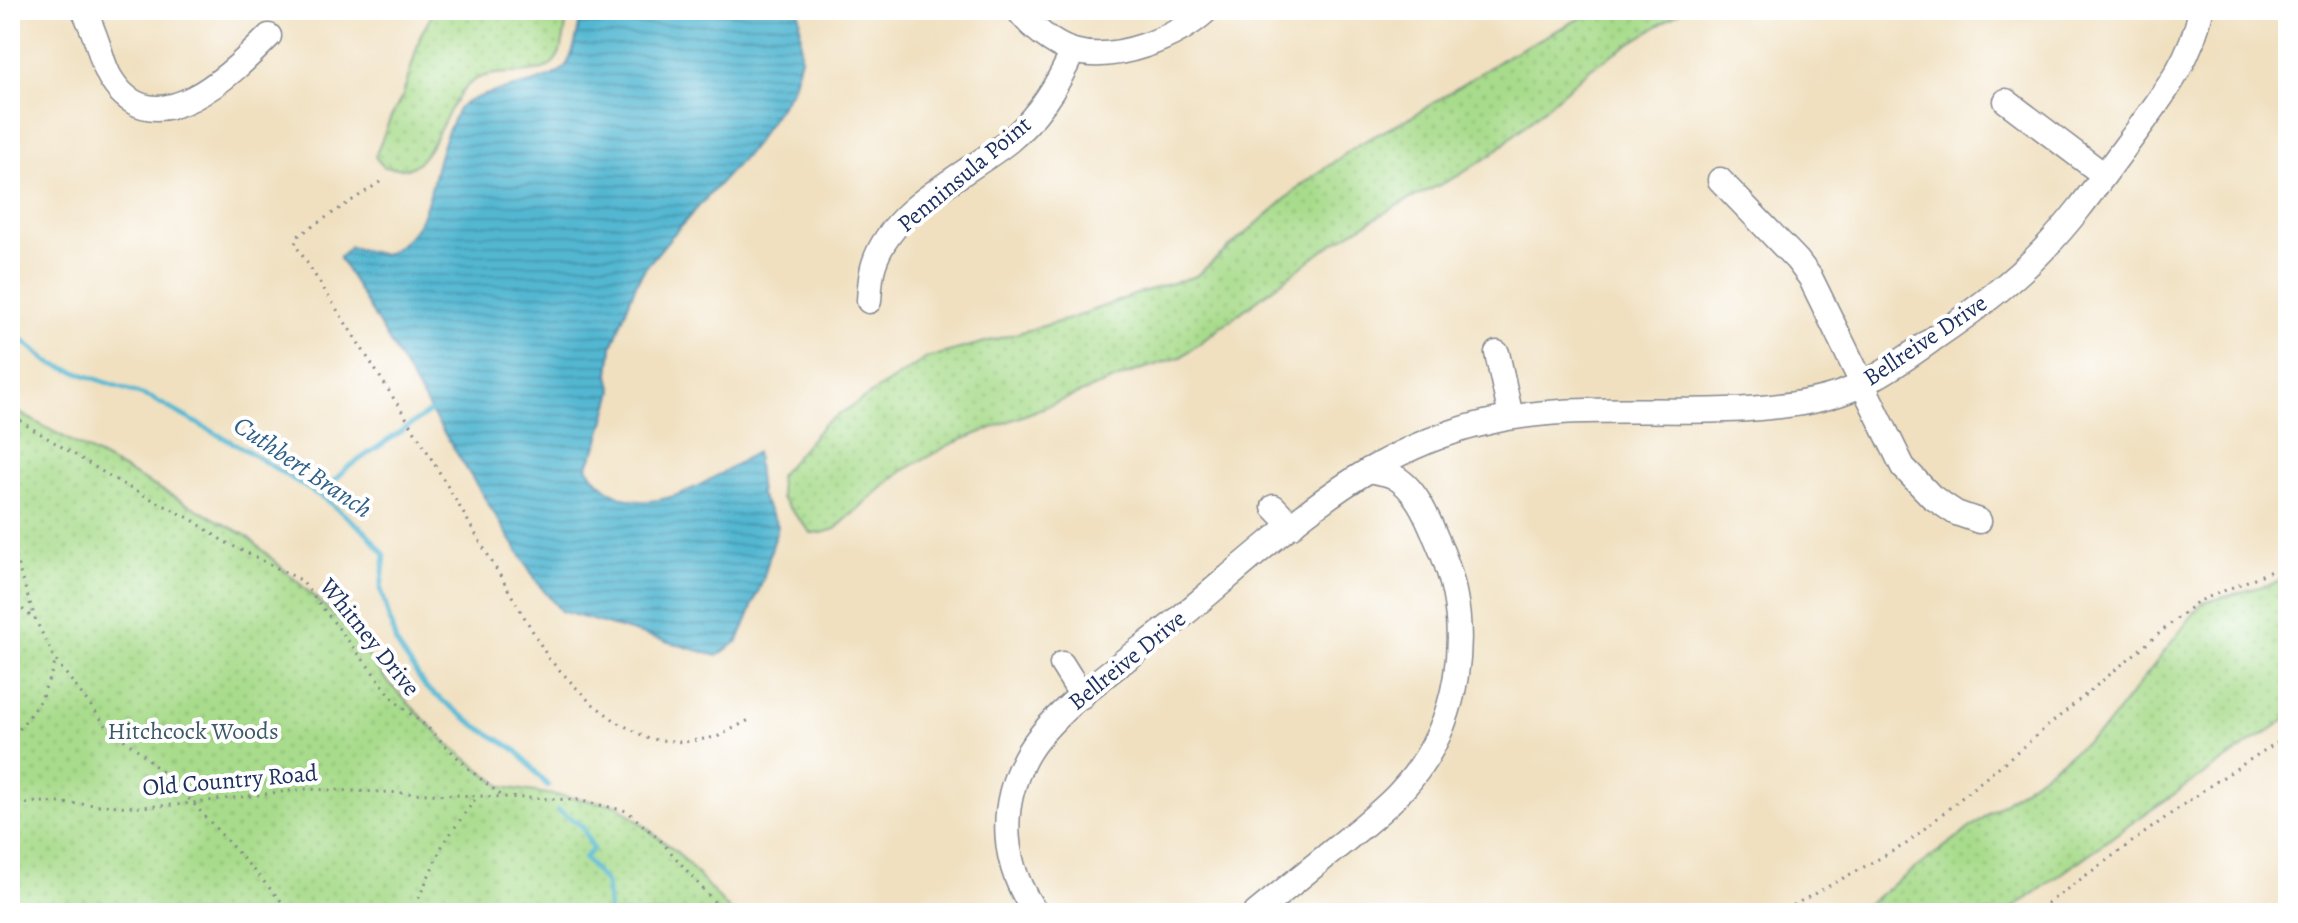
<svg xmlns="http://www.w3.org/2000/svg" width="2298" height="923" font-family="Alegreya,serif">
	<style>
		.grass { fill: url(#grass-dots); stroke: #628574; stroke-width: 2 }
		.water { fill: url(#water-rules); stroke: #377398; stroke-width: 2 }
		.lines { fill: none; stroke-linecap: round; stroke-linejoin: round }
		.stream { stroke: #53b7d2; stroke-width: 5 }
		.minor-casing { stroke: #86888f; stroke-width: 27 }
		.path { stroke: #86888f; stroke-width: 3; stroke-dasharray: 2 6; stroke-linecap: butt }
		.minor { stroke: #fff; stroke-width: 24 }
		.labels { text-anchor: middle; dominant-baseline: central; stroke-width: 8; stroke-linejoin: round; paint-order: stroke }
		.street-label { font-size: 24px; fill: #1b2f5e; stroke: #fff }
		.park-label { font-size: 24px; fill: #3e5a69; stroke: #fff }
		.water-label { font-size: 26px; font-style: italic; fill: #2f5f87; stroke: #fff }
	</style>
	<defs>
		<pattern id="grass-dots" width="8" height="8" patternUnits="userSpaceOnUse" patternTransform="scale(2)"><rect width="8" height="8" fill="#a8db8b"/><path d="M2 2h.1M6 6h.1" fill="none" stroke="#90bc7a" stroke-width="1.8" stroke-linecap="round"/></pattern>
		<pattern id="water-rules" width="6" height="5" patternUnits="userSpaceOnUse" patternTransform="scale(2)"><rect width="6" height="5" fill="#53b7d2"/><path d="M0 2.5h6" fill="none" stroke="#4495ae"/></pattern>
	</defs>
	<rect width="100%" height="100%" fill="#fff"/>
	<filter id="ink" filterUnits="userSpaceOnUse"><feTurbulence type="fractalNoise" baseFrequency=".0125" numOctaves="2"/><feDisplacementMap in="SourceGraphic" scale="16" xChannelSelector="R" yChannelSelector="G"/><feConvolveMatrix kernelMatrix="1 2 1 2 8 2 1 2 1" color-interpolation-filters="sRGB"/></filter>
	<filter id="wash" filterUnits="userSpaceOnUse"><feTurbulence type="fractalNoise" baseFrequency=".006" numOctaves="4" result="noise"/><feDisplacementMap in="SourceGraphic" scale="32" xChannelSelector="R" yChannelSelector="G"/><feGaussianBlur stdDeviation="1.8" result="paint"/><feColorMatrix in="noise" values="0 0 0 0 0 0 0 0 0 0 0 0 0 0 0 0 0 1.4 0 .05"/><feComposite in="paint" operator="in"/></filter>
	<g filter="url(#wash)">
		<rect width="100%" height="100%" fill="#f0e0c0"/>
		<g class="grass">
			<path d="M435,10H568C565,26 565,51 553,63C534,80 497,67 475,80C447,97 434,160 409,168C403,170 391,167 384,167L375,157L390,119L403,95L421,34Z"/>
			<path d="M1596,10H1683L1591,68L1491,155L1458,176L1398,205L1332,244L1181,357L1139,370L951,444L899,473L835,529L822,533H811L781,498L779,476L824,424L927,358L1069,319L1142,292L1196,276L1304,183L1359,144L1413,116L1507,56Z"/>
			<path d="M10,408L247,536L343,623L385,679L449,745L503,787L618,805L679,854L732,913H10Z"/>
			<path d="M2288,579V718L2136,820L2007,913H1855L2105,728L2202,603Z"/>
		</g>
		<path class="water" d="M581,10H800L801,58L792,89L752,148L670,238L645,268L636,284L612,347L609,375L613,391L598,444L587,467C633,537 704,483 756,452L760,495L778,526L763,580L738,641L717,656L561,611L539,585L431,412L339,257L350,247L384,255C439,227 426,176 449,129C452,123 455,112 460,107C468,100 484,95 494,92C513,87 558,80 567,64C576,48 579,27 581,10Z"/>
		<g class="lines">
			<g class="stream">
				<path d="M10,330L50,363L151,398L246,450L326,500L366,532L385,555L381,589L396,643L426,688L475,725L516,750L548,786"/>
				<path d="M325,499L324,491L347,468L434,409"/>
				<path d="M558,810L582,826L593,849L584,858L606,883L609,913"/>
			</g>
		</g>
	</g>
	<g filter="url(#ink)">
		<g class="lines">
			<g class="minor-casing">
				<g id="minor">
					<path d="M84,10C89,21 94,33 98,45C102,57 104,68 111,79C155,150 233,73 269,36"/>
					<path d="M1018,10C1030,26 1053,45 1073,51C1115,63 1177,38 1207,10"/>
					<path d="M2006,101L2104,175"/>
					<path d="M1720,180L1797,260L1810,277L1903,467L1932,497L1956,513L1979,521"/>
					<path d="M869,301C870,288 870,276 874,264C892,207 965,176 1009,141C1038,117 1058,85 1073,51"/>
					<path d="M1497,353L1511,417"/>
					<path d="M1274,507L1292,526"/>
					<path d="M1062,664L1082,696"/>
					<path d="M1036,913C1002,866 998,809 1025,758C1051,709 1132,657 1176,621C1237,571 1304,508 1371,469C1406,449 1445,432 1485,423C1570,402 1661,415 1748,409C1784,406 1818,403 1852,389C1883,375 1909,356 1936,337C1974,311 2013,282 2044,249C2077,215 2103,176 2131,139C2161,98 2191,61 2201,10"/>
					<path d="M1256,913C1286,889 1316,864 1346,840C1365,824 1385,809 1401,791C1460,727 1474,632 1442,552C1431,527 1419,489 1393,476C1386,473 1377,472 1369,470"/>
				</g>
			</g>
			<g class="path">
				<path d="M380,182L298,236L295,244L421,441L549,659L590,702L617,722L649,739L684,742L717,737L749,720"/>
				<path d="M10,408L23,423L124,485L191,519L223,541L301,580L396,702L428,728L471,771L502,796"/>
				<path d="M10,542L36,621L56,661L108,728L142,753L193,803L292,913"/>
				<path d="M10,599L33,618"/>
				<path d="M10,742L41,699L56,661"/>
				<path d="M10,805L40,802L139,807L175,805L306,789L577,800L627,811L661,841L724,913"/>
				<path d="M412,913L443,844L476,798"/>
				<path d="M1779,913L1906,844L2197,602L2288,564"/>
				<path d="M2034,913L2205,789L2288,735"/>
			</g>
			<use href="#minor" class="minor"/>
		</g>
	</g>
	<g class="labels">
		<g class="street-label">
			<text transform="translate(964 174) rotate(-40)">Penninsula Point</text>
			<text transform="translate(1925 340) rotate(-34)">Bellreive Drive</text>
			<text transform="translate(370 637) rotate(51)">Whitney Drive</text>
			<text transform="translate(1127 660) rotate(-39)">Bellreive Drive</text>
			<text transform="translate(230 780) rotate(-5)">Old Country Road</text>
		</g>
		<g class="park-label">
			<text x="193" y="731">Hitchcock Woods</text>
		</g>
		<g class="water-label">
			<text transform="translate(303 467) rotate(34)">Cuthbert Branch</text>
		</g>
	</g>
	<rect width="2298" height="923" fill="none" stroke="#fff" stroke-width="40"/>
</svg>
